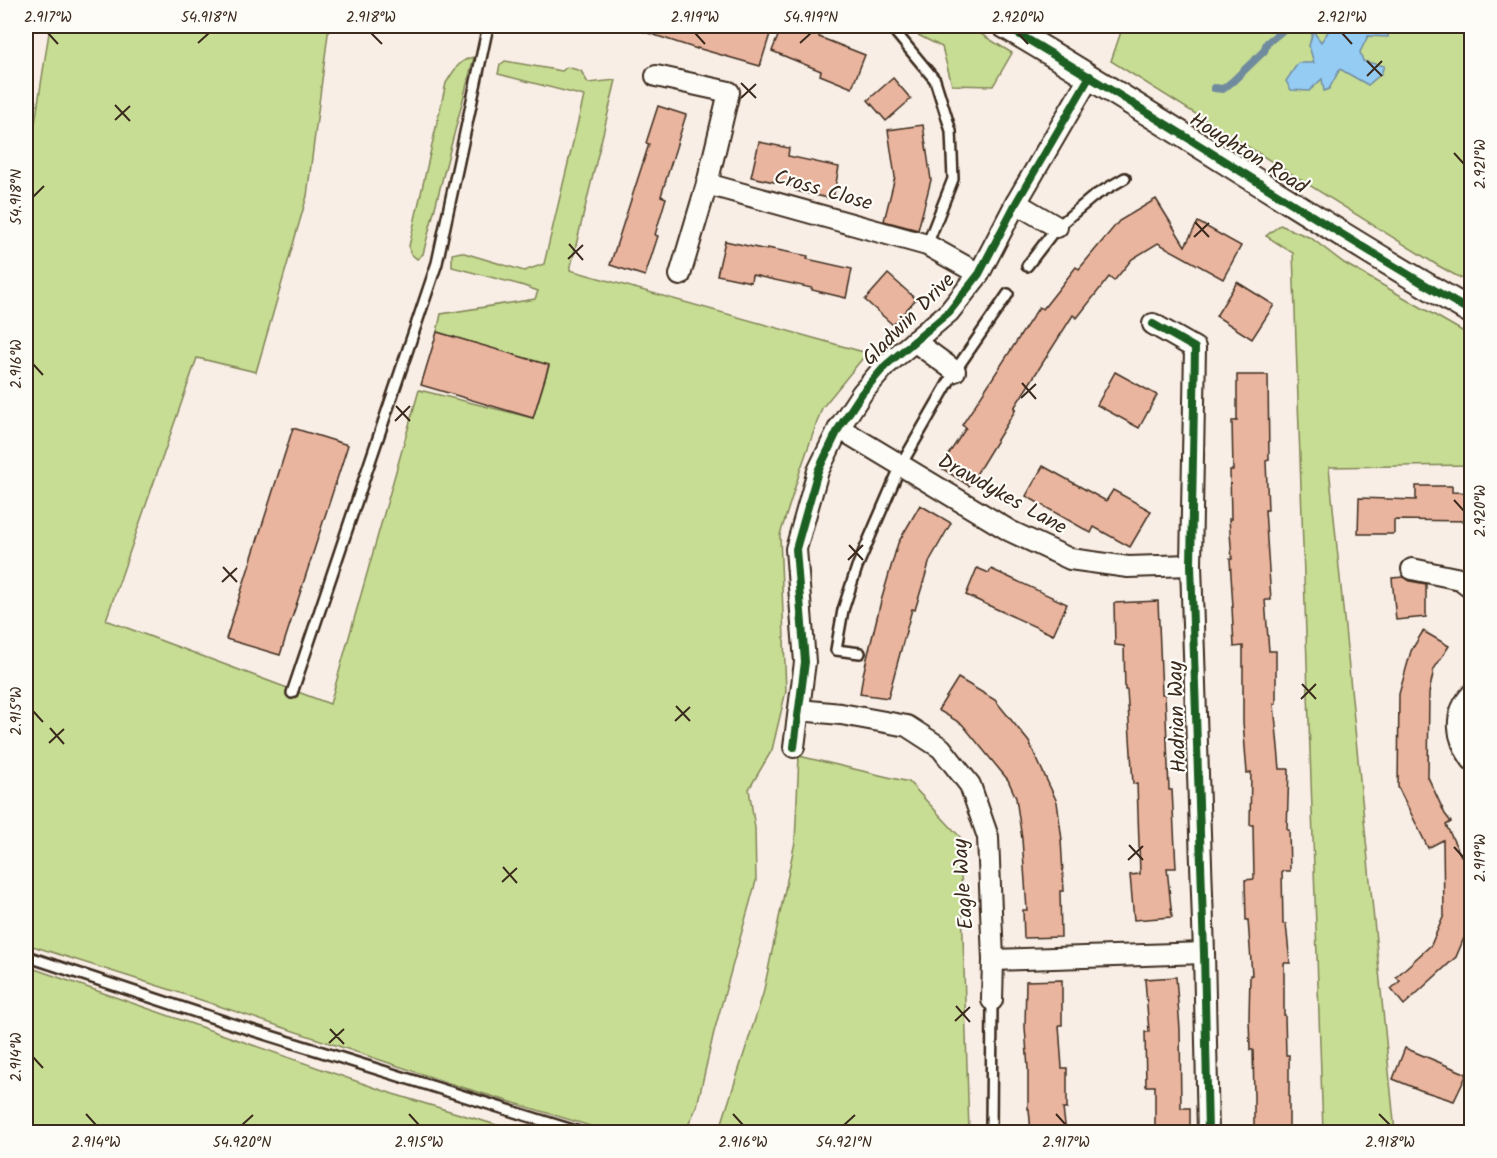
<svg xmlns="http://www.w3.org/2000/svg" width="1497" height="1158" font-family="Kalam,sans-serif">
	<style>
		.green { fill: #c7dd93; stroke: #818458; stroke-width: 1.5 }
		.water { fill: #95ccf4; stroke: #718b9e; stroke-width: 1.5 }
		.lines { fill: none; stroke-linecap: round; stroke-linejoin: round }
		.stream { stroke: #718b9e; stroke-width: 8 }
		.building { fill: #eab59e; stroke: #3b2a1e; stroke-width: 1.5 }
		.service-casing { stroke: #3b2a1e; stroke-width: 14 }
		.minor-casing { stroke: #3b2a1e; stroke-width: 24 }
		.tertiary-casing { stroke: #3b2a1e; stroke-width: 28 }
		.service { stroke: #fdfcf7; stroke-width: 9 }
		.minor { stroke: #fdfcf7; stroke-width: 20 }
		.tertiary { stroke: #fdfcf7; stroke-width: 24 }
		.cycleway-casing { stroke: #fdfcf7; stroke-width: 11 }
		.cycleway { stroke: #1b5e20; stroke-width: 8 }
		.ticks { fill: none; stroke: #3b2a1e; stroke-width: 2 }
		.labels { text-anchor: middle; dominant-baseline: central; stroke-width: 4.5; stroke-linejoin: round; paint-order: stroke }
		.street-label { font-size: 21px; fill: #3b2a1e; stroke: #fdfcf7 }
		.neatline { fill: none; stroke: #3b2a1e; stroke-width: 2 }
		.ticks-label { font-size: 15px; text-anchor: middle; fill: #3b2a1e }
	</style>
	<rect width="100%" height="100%" fill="#f9eee5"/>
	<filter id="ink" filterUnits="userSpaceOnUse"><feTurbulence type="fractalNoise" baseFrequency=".0167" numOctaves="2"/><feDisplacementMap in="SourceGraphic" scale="12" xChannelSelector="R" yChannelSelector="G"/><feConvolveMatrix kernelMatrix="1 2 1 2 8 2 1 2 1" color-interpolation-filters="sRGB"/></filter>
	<g filter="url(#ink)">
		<g class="green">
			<path d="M50,26H264L294,29L295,26H329L307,196L256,372L197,358L106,620L330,704L419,390L533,418L549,366L437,332L441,314L535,299L538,291L521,285L452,267V254L461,252L524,271L544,264L584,96L498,74L500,65L505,61L562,71L567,67L581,71L588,83L616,80L570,270L867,353L822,408L801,468L780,535L786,691L772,750L749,789L755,828L756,881L714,1032L697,1106L685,1132H610L458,1086L168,989L26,944V175H27Z"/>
			<path d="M900,26H968L1012,53L993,86L952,85L942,47Z"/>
			<path d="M1123,26H1471L1472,117L1469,127L1472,130L1471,284L1437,265L1111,61Z"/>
			<path d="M474,57L423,254L417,259L410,253L409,246L446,83C454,71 458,60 474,57Z"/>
			<path d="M1280,225L1311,238L1344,263L1471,336V465L1329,467L1395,1132H1323L1293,253L1266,236Z"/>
			<path d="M799,756L909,782L960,837L969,1132H719L763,994L795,842Z"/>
			<path d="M26,966L393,1094L520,1132H26Z"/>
		</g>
		<path class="water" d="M1332,26H1371L1388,31V37L1368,36L1360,52L1363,61L1384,66L1381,74L1368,85L1340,69L1329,89L1324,91L1322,79L1309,91L1291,90L1286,81L1298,63H1314L1309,46L1313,31L1321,42Z"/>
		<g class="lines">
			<path class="stream" d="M1214,88L1223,89L1233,81L1264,51L1267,43L1283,30L1287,26"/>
		</g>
		<g class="building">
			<path d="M637,26H739L770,34L760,66L697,48V49L636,29Z"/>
			<path d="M782,26H805L821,32L819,37L865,55L852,88L820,75L821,71L772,51Z"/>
			<path d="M893,78L911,99L886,121L868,100Z"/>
			<path d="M658,106L686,115L661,196L666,198L655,235L658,236L645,276L610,265L649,144L646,143Z"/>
			<path d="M923,125L931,180L918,230L884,221L895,177L888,130Z"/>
			<path d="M759,142L789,148L788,156L839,167L833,199L796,191L797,187L751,177Z"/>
			<path d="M1156,199L1185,246L1198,222L1241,246L1223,279L1158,243L1132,259L1114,281L1109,277L1077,318L1073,315L1014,408L1016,409L969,486L940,467L966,428L962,425L1039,307L1043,309L1076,267L1079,269L1119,221Z"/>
			<path d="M725,241L767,250V248L808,256L807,259L852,269L846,298L812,290V288L752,275L751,282L717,275Z"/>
			<path d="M888,274L916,299L893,325L865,300Z"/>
			<path d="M1237,282L1274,305L1252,339L1216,316Z"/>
			<path d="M437,332L549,365L533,418L421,385Z"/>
			<path d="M1115,372L1157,395L1139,428L1097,405Z"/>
			<path d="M1237,375H1268L1269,460L1266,461L1268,510H1265L1271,600H1265L1269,651H1276V704H1274L1280,769H1289L1287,830H1289L1290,871H1282L1283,924H1286L1290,963H1284V1015H1285L1286,1055H1289V1132H1254V1098L1253,1050H1250L1249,1018L1250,975H1252L1248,920H1246L1245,880L1254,879L1253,825H1250L1251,772L1247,773L1243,722V646L1234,647L1232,607H1233L1230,559H1232L1229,519H1231L1230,470H1233L1232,421H1237Z"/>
			<path d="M293,428L348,445L280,655L226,639Z"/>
			<path d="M1043,466L1106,501L1113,490L1151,511L1130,547L1094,527L1091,533L1026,496Z"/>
			<path d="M1416,486H1452V492L1472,493V521L1394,520V534H1358L1359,498L1416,500Z"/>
			<path d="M920,505L951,523L930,560L915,610L912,609L888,698L860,694L863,675L881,601L898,543Z"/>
			<path d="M977,568L989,573L991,569L1067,604L1053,635L966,595Z"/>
			<path d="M1404,577L1410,581L1426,584V617L1396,620L1392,578Z"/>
			<path d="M1158,601L1162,694H1165L1169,790H1172L1176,868H1167L1172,917L1134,920L1130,875L1140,874L1137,783L1133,784L1127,690H1125L1124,646L1115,645L1114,603Z"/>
			<path d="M1423,631L1449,646L1434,669L1429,693L1428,777L1445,814L1451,822L1446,825L1461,856H1472V919L1456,957L1404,1005L1391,989L1400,981L1396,977L1431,945L1444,915L1443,840L1428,848L1398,787L1399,694L1411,651Z"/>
			<path d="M958,678L995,700L1029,742L1057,802L1062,840H1061L1064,891H1060L1061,937L1024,938L1023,910H1027L1022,839L1016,798L1008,780L962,724L938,710Z"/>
			<path d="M1176,977L1180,1029L1181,1108H1190V1132H1155V1086H1146L1145,1032H1149L1145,979Z"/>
			<path d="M1062,980V1025H1059L1062,1068H1067V1109H1063L1066,1132H1031L1029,1109H1028V1069L1025,1027L1026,981Z"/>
			<path d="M1405,1048L1467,1074L1454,1101L1420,1090L1393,1079Z"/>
		</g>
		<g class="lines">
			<g class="service-casing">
				<g id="service">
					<path d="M887,26L892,28L935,80L951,131L953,179L927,245"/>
					<path d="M1027,266L1057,227L1094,196L1125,178"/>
					<path d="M860,653L836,650L843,610L857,567L901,465L955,371L1008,294"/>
					<path d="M292,693L437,263L488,26"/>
					<path d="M26,956L229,1023L579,1132"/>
					<path d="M991,1132L992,1000"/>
				</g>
			</g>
			<g class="minor-casing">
				<g id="minor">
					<path d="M656,76L729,92L707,184L680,275"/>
					<path d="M707,184L927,245L979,274"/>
					<path d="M1016,203L1057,227"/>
					<path d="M1153,324L1195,348L1191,565L1204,953L1208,1132"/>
					<path d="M914,341L955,371"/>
					<path d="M839,428L1010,531L1070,559L1128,567L1191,565"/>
					<path d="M1412,569L1460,579L1472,588"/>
					<path d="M1472,694C1452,715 1457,739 1472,760"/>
					<path d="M799,710L841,714L907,726L941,748L970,785L988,837L993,960L992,1000"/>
					<path d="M794,747L805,662L796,549L818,471L839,428L862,393L886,365L949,312L979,274L1016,203L1090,76"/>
					<path d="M993,960L1204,953"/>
				</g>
			</g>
			<g class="tertiary-casing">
				<path id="tertiary" d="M1005,26C1162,118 1313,221 1472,312"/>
			</g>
			<use href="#service" class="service"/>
			<use href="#minor" class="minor"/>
			<use href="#tertiary" class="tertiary"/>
			<g class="cycleway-casing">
				<g id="cycleway">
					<path d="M1005,26C1162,118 1313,221 1472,312"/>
					<path d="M1153,324L1195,348L1191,565L1204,953L1208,1132"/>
					<path d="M794,747L805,662L796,549L818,471L839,428L862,393L886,365L949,312L979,274L1016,203L1090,76"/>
				</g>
			</g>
			<use href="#cycleway" class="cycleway"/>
		</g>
	</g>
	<path class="ticks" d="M48,33L58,44M371,33L382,44M695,33L705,44M1018,33L1028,44M1342,33L1352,44M198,43L209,33M800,43L811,33M1367,61L1382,76M1367,76L1382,61M741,83L756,98M741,98L756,84M115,105L130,121M115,120L130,106M1454,153L1464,164M33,197L44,186M1195,222L1209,237M1194,237L1209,223M569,244L583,260M568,259L583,245M33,364L43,375M1022,383L1036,399M1021,398L1036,384M396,406L410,421M395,421L410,406M1454,500L1464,511M849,545L863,560M848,560L863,545M223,567L237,582M222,582L237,568M1302,684L1316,699M1301,699L1316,684M676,706L690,721M33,711L43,722M675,721L690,707M50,728L64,744M49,743L64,729M1129,845L1143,860M1454,847L1464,858M1128,860L1143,846M503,867L517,883M502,882L517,868M956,1006L970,1022M955,1021L970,1007M330,1029L344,1044M329,1043L344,1029M33,1057L43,1068M86,1114L96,1125M409,1114L419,1125M733,1114L743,1125M1056,1114L1066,1125M1379,1114L1390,1125M242,1125L253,1115M844,1125L855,1115"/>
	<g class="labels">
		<g class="street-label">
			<text transform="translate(1248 154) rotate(32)">Houghton Road</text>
			<text transform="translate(823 191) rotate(16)">Cross Close</text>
			<text transform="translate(909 320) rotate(-45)">Gladwin Drive</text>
			<text transform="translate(1002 495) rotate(29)">Drawdykes Lane</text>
			<text transform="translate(1178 717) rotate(-92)">Hadrian Way</text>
			<text transform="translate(964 884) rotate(-94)">Eagle Way</text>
		</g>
	</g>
	<rect width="1497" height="1158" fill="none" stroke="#fdfcf7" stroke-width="66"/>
	<rect x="33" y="33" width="1431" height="1092" class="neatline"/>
	<g class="ticks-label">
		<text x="48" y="22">2.917°W</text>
		<text x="209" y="22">54.918°N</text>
		<text x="371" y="22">2.918°W</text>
		<text x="695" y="22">2.919°W</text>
		<text x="811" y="22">54.919°N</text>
		<text x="1018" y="22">2.920°W</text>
		<text x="1342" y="22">2.921°W</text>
		<text transform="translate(1480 164) rotate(-90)" y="5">2.921°W</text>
		<text transform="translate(16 197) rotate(-90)" y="5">54.918°N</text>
		<text transform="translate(16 364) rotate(-90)" y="5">2.916°W</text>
		<text transform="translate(1480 511) rotate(-90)" y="5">2.920°W</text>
		<text transform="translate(16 711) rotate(-90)" y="5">2.915°W</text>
		<text transform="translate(1480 858) rotate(-90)" y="5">2.919°W</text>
		<text transform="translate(16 1057) rotate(-90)" y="5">2.914°W</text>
		<text x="96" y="1147">2.914°W</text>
		<text x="242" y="1147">54.920°N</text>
		<text x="419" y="1147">2.915°W</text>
		<text x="743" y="1147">2.916°W</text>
		<text x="844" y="1147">54.921°N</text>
		<text x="1066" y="1147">2.917°W</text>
		<text x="1390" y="1147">2.918°W</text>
	</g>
</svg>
